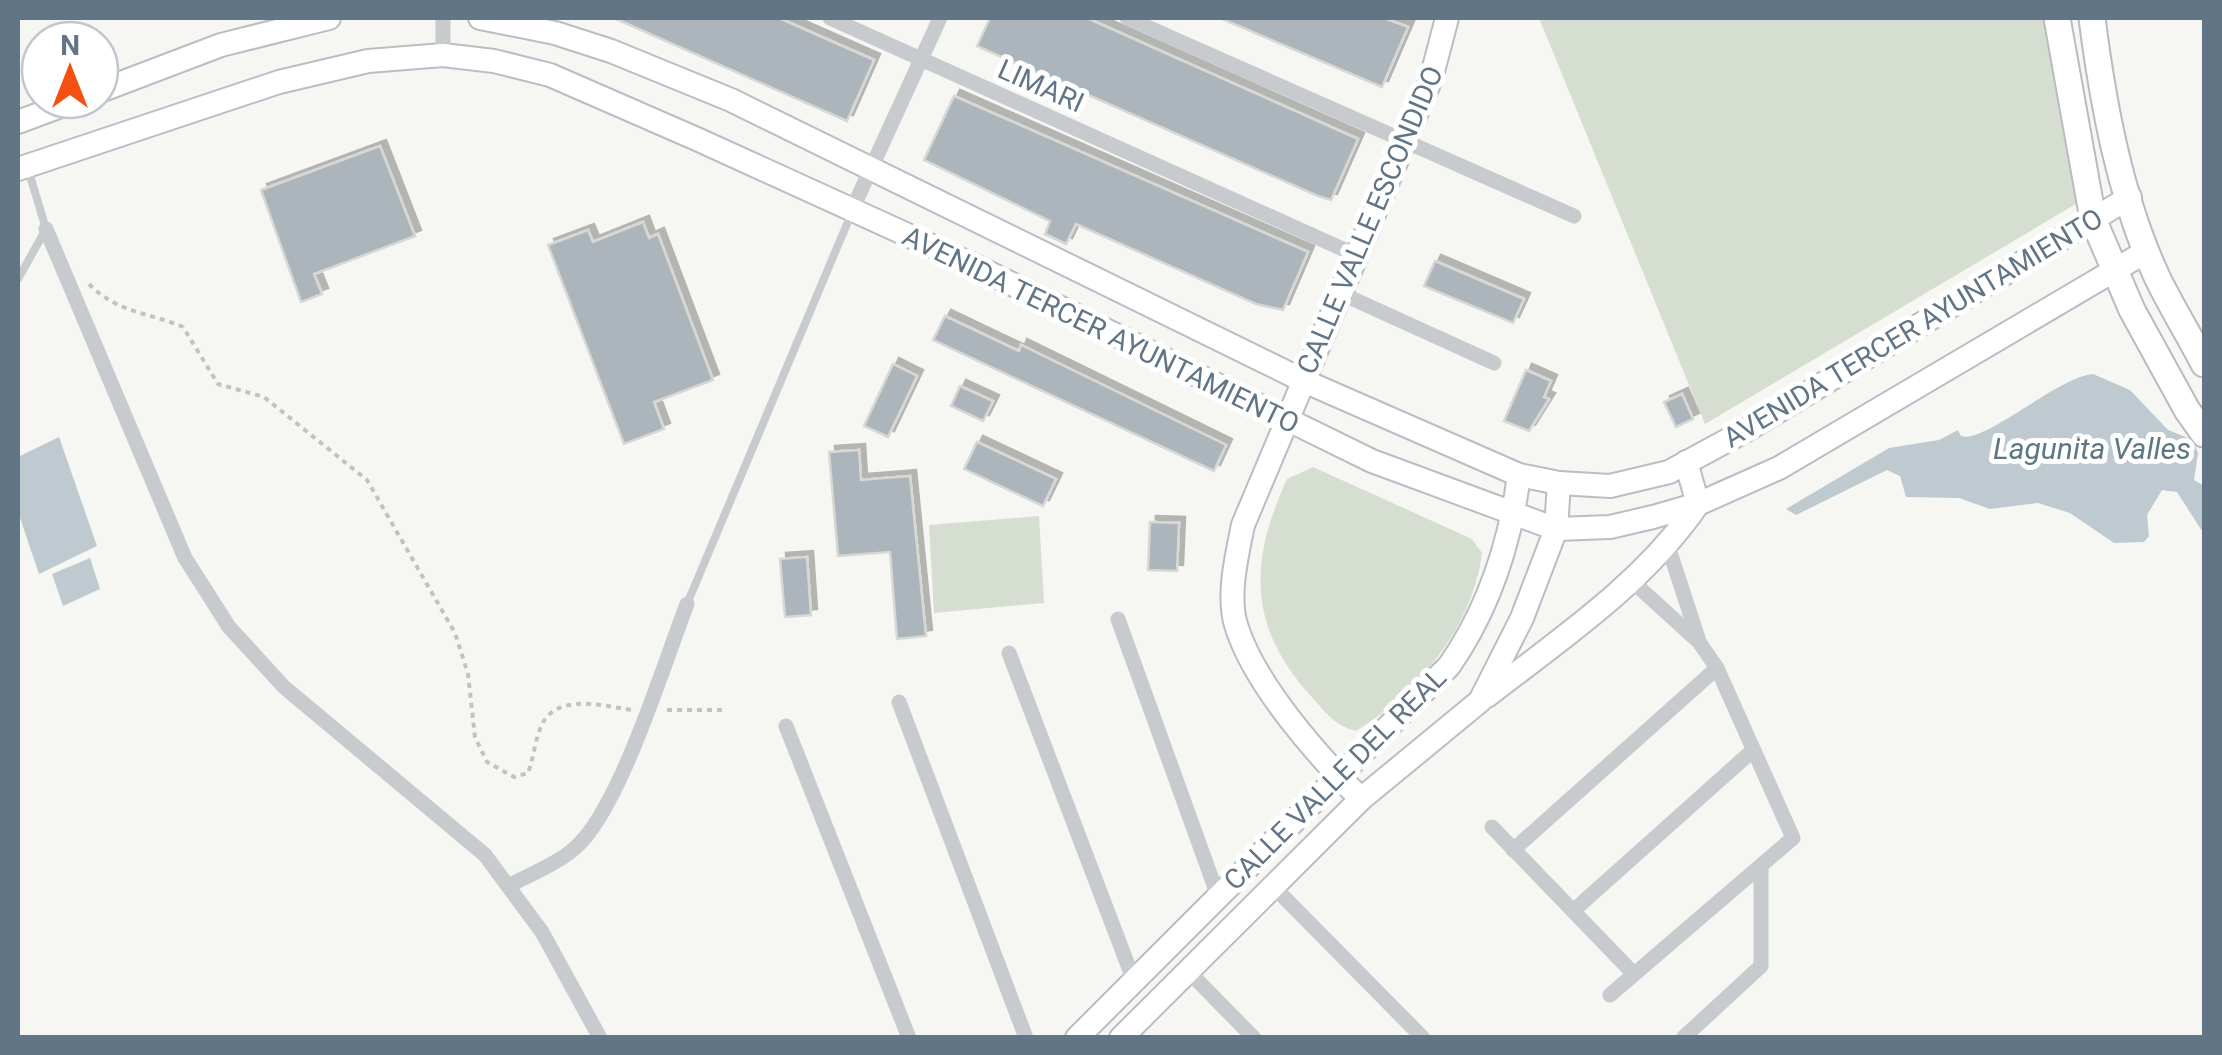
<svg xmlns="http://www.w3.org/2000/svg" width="2222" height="1055" font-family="Roboto,sans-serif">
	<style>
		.green { fill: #d6ded2 }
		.water { fill: #becad0 }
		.building { fill: #acb5bb; stroke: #d7d7d4; stroke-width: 2.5; filter: url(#shadow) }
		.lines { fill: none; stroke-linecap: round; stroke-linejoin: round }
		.secondary-casing { stroke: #b9bec3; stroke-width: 26 }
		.primary-casing { stroke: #b8bcc0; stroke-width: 29 }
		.path { stroke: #c0c2c4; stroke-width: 4; stroke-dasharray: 5 5; stroke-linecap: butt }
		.lane { stroke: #c8cbce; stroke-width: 8 }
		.street { stroke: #c8cbce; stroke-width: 15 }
		.secondary { stroke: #fff; stroke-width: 22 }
		.primary { stroke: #fff; stroke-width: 25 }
		.labels { text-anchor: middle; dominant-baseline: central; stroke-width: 10; stroke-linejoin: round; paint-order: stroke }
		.street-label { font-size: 28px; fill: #617586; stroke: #fff }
		.water-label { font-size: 30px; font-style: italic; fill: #5d7783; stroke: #fff }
	</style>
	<defs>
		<filter id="shadow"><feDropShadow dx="6" dy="-6" stdDeviation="0" flood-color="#0004"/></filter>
	</defs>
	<rect width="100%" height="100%" fill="#f6f6f2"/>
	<g class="green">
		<path d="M1539,18H2052L2081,201L1705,424Z"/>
		<path d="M1313,467L1472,539L1482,553C1473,626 1418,693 1356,731C1334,726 1324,710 1309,694C1247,624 1250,560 1287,479Z"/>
		<path d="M1039,516L1044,603L934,613L929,525Z"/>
	</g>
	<g class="water">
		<path d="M2093,374L2130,390L2168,430L2193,440L2198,453L2194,480L2204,486V534L2177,492L2162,490L2147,515L2149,536L2144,542L2114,543L2070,513L2038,503L1990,509L1959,498L1906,497L1900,476L1887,470L1796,515L1786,509L1889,448L1939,440L1958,430L1961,436C1984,444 2058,377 2093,374Z"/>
		<path d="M59,437L97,546L39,574L18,512V457Z"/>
		<path d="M90,558L100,589L63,606L52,574Z"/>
	</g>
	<g class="building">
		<path d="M614,18H779L874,60L847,121Z"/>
		<path d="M990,18H1087L1358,139L1331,200L1318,196L977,46Z"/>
		<path d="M1220,18H1384L1408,27L1382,87Z"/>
		<path d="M954,96L1308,252L1283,310L1256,304L1076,224L1066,244L1045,234L1050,221L924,160Z"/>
		<path d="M380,146L415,236L314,274L322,294L301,302L261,190Z"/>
		<path d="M643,222L649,238L658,234L713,380L654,402L664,429L624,444L548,245L588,230L593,242Z"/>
		<path d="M1435,261L1524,299L1513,323L1424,286Z"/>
		<path d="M945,316L1019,351L1021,345L1226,445L1214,471L933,340Z"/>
		<path d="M893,364L917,376L888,437L864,426Z"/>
		<path d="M1526,370L1551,381L1544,397L1549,399L1529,431L1504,421Z"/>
		<path d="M960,386L993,401L983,421L951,406Z"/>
		<path d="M1682,394L1693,419L1676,427L1664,402Z"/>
		<path d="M977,442L1056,479L1043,506L964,469Z"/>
		<path d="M859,450L861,480L910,476L926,636L897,639L890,552L838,556L829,452Z"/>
		<path d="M1150,522L1179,523L1177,571L1148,570Z"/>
		<path d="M807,557L811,615L785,617L780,559Z"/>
	</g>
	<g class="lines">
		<g class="secondary-casing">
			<g id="secondary">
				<path d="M480,18L555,33L611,51L731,100L1304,381L1519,475L1559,483L1610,486L1669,472L1752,427L2130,197"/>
				<path d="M100,91L221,45L329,18"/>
				<path d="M18,122L77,100"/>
				<path d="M18,169L279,82L368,61L443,55L494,61L550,75L699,140L969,263L1372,461L1556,529L1610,527L1653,517L1698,504L1779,468L2147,251"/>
				<path d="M1487,696C1563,637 1643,584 1698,504L1686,462"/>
				<path d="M1361,799C1317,755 1254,684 1236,625C1227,595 1237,555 1243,525L1431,79L1447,18"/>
				<path d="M1077,1038L1449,666C1488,610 1510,544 1519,475"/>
				<path d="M1121,1038L1361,799L1480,701L1522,618L1556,529L1559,483"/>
			</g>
		</g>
		<g class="primary-casing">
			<g id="primary">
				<path d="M2057,18L2093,219L2132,310L2187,410L2204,434"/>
				<path d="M2092,18C2103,104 2120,197 2157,277C2171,306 2189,335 2204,364"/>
			</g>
		</g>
		<g class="path">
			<path d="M89,284C117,313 148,312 183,327L218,384L264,397L367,480L455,633L468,674L475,737L487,762L514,777L528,773C534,758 536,730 546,718C565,694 607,707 633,710"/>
			<path d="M667,710H723"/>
		</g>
		<g class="lane">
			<path d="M18,279L46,229L28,169"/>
			<path d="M687,604L852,212"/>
		</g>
		<g class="street">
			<path d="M443,18V55"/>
			<path d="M830,18L1356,255"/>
			<path d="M1127,18L1574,216"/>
			<path d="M852,210L940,18"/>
			<path d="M46,229L185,558L229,627L284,687L485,855L542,932L600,1038"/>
			<path d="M1340,293L1494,363"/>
			<path d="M1667,543L1698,638"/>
			<path d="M1118,619L1218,896"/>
			<path d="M1009,653L1134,981"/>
			<path d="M899,702L1026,1038"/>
			<path d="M786,726L909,1038"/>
			<path d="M1492,827L1632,972"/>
			<path d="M1513,850L1717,668"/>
			<path d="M1271,884L1423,1038"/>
			<path d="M508,886C529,875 557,864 575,848C620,809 664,663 687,604"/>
			<path d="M1573,911L1751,752"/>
			<path d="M1188,971L1254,1038"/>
			<path d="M1610,995L1793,838L1717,668L1699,642L1633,582"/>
			<path d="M1683,1038L1761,966V868"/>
		</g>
		<use href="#secondary" class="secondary"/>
		<use href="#primary" class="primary"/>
	</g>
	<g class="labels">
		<g class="street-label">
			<text transform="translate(1041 86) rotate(24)">LIMARI</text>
			<text transform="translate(1370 220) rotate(-67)">CALLE VALLE ESCONDIDO</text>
			<text transform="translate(1913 328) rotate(-31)">AVENIDA TERCER AYUNTAMIENTO</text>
			<text transform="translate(1101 330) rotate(26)">AVENIDA TERCER AYUNTAMIENTO</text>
			<text transform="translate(1335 779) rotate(-45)">CALLE VALLE DEL REAL</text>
		</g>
		<g class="water-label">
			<text x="2092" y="448">Lagunita Valles</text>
		</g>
	</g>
	<rect width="2222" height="1055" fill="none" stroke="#617586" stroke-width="40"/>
	<g transform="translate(70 70)"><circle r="48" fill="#ffffff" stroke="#c0c8cf" stroke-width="2.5"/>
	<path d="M0-8L18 38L0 25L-18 38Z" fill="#f64f12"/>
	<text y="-15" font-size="28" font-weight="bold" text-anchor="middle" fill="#617586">N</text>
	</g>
</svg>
